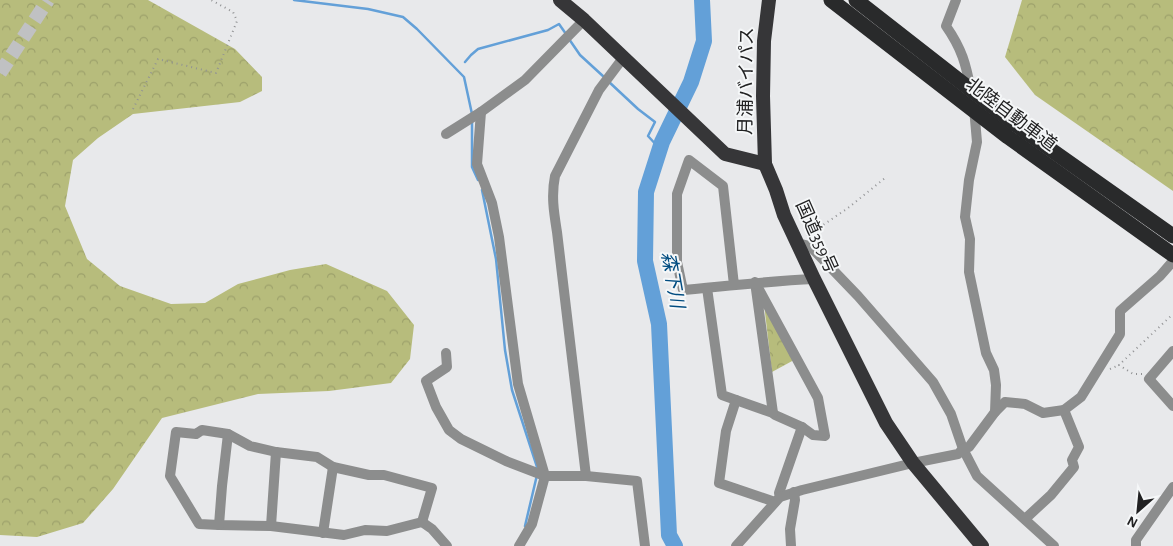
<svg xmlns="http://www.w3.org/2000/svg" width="1173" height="546" font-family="'Alegreya Sans','Noto Sans JP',sans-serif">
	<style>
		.forest { fill: url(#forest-crowns) }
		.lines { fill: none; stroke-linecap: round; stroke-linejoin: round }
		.stream { stroke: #63a0d8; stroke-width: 2.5 }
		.river { stroke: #63a0d8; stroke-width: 16 }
		.trunk-tunnel { stroke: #c0c1c3; stroke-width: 14; stroke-dasharray: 14 7; stroke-linecap: butt }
		.path { stroke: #919294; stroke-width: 2; stroke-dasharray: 1 4; stroke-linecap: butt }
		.minor { stroke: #8c8d8d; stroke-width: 10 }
		.trunk { stroke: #363638; stroke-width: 14 }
		.motorway { stroke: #292a2b; stroke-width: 15 }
		.labels { text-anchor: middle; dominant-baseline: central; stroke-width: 4; stroke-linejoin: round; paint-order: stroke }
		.street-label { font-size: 18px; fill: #212122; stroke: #f5f7f8 }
		.water-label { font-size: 19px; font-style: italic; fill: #014c80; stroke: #f5f7f8 }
	</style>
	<defs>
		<pattern id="forest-crowns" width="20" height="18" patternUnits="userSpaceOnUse" patternTransform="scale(1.25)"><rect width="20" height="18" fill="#b7bc7c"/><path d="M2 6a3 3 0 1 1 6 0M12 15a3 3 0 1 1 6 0" fill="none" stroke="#9da16b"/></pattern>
	</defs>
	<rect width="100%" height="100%" fill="#e8e9eb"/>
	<g class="forest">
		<path d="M0,0H148L235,49L262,77V91L240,102L133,114L98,138L73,160L65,206L87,259L120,286L171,304L205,303L238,284L290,270L326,264L387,291L414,325L410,359L391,383L329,391L258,394L162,418L113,489L83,523L37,537L0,535Z"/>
		<path d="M1022,0H1173V191L1035,95L1005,57Z"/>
		<path d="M764,304L794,360L772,372Z"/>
	</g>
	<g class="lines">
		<g class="stream">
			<path d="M294,0L368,9L403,17L417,29L464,77L472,114"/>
			<path d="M569,39L580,55L604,77"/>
			<path d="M465,62L471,55L478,49L548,30L559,24L566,34"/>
			<path d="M608,81L638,109L655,122L648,136L660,149"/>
			<path d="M472,122V167L478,180"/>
			<path d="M482,190L496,259L505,350L512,390L538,470"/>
			<path d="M525,526L537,475"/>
		</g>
		<path class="river" d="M675,546L669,535L659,324L645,261L646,192L662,142L691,82L704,41L702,0"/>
		<path class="trunk-tunnel" d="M0,73L48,0"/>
		<g class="path">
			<path d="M133,109L158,59L216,73L237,21L233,12L211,0"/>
			<path d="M807,236L848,208L885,178"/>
			<path d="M1110,369L1119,365"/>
			<path d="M1142,374H1133L1119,365L1173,314"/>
		</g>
		<g class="minor">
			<path d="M956,0L946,26C962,49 966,64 971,91"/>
			<path d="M974,108L977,142L969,180L965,217L970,239L969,272L986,353L994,370L996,385L995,412"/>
			<path d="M481,112L477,164L492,203L499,237L518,384L545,476L532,524L519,546"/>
			<path d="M446,134L481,112L525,80L584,20"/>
			<path d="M797,243L810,246L858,296L933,382L951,414L963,449L977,476L1054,546"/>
			<path d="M755,282L818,398L825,436L813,435L802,427L775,415L773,413Z"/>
			<path d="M734,285L723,186L689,160L677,194V262L683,290C727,286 770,281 814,279"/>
			<path d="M707,288L722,395L736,400"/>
			<path d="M1173,351L1149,379L1173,406"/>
			<path d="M446,353L447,367L426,381L436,407L449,430L461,439L506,461L545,476H586L637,481L645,546"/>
			<path d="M773,413L736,400L726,431L719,483L775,502"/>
			<path d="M228,434L250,446L276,452L317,457L333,467L369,475H384L432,488L422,522L387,531L365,530L344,535L271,526L219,525L222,486Z"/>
			<path d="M586,476L557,232C554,213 551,196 555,176L599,90L623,58"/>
			<path d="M780,497L779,493L802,427"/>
			<path d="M1025,519L1051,495L1074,467L1072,460L1079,447L1064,410"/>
			<path d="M422,522L432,529L447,546"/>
			<path d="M219,525L199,524L170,476L176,432L196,434L202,430L228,434"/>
			<path d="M271,526L276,452"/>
			<path d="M323,533L333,467"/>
			<path d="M736,546L780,497L802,490L913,463L958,454L963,449L969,447L995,412L1005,402L1025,404L1043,413L1064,410L1081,397L1120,334V311L1160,276L1173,261"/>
			<path d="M791,546L790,529L795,500L794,492"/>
			<path d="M1136,546V540L1173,487"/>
		</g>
		<g class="trunk">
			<path d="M560,0L584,20L725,154L765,164"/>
			<path d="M769,0L764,41L763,96L765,164L776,190L784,215L814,279L886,423L913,463L982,546"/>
		</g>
		<g class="motorway">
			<path d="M831,0L1008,137L1173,255"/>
			<path d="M856,0L1016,125L1173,236"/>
		</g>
	</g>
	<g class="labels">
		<g class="street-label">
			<text transform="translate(747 81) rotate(-89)">月浦バイパス</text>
			<text transform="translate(1011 115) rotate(37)">北陸自動車道</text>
			<text transform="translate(816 237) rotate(66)">国道359号</text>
		</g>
		<g class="water-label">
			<text transform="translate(672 280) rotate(80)">森下川</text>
		</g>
	</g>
	<g transform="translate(1138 511) rotate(207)" stroke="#f5f7f8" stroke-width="4" paint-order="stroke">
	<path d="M0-4L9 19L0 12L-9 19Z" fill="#212122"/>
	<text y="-8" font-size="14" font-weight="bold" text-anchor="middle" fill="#212122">N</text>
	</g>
</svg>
